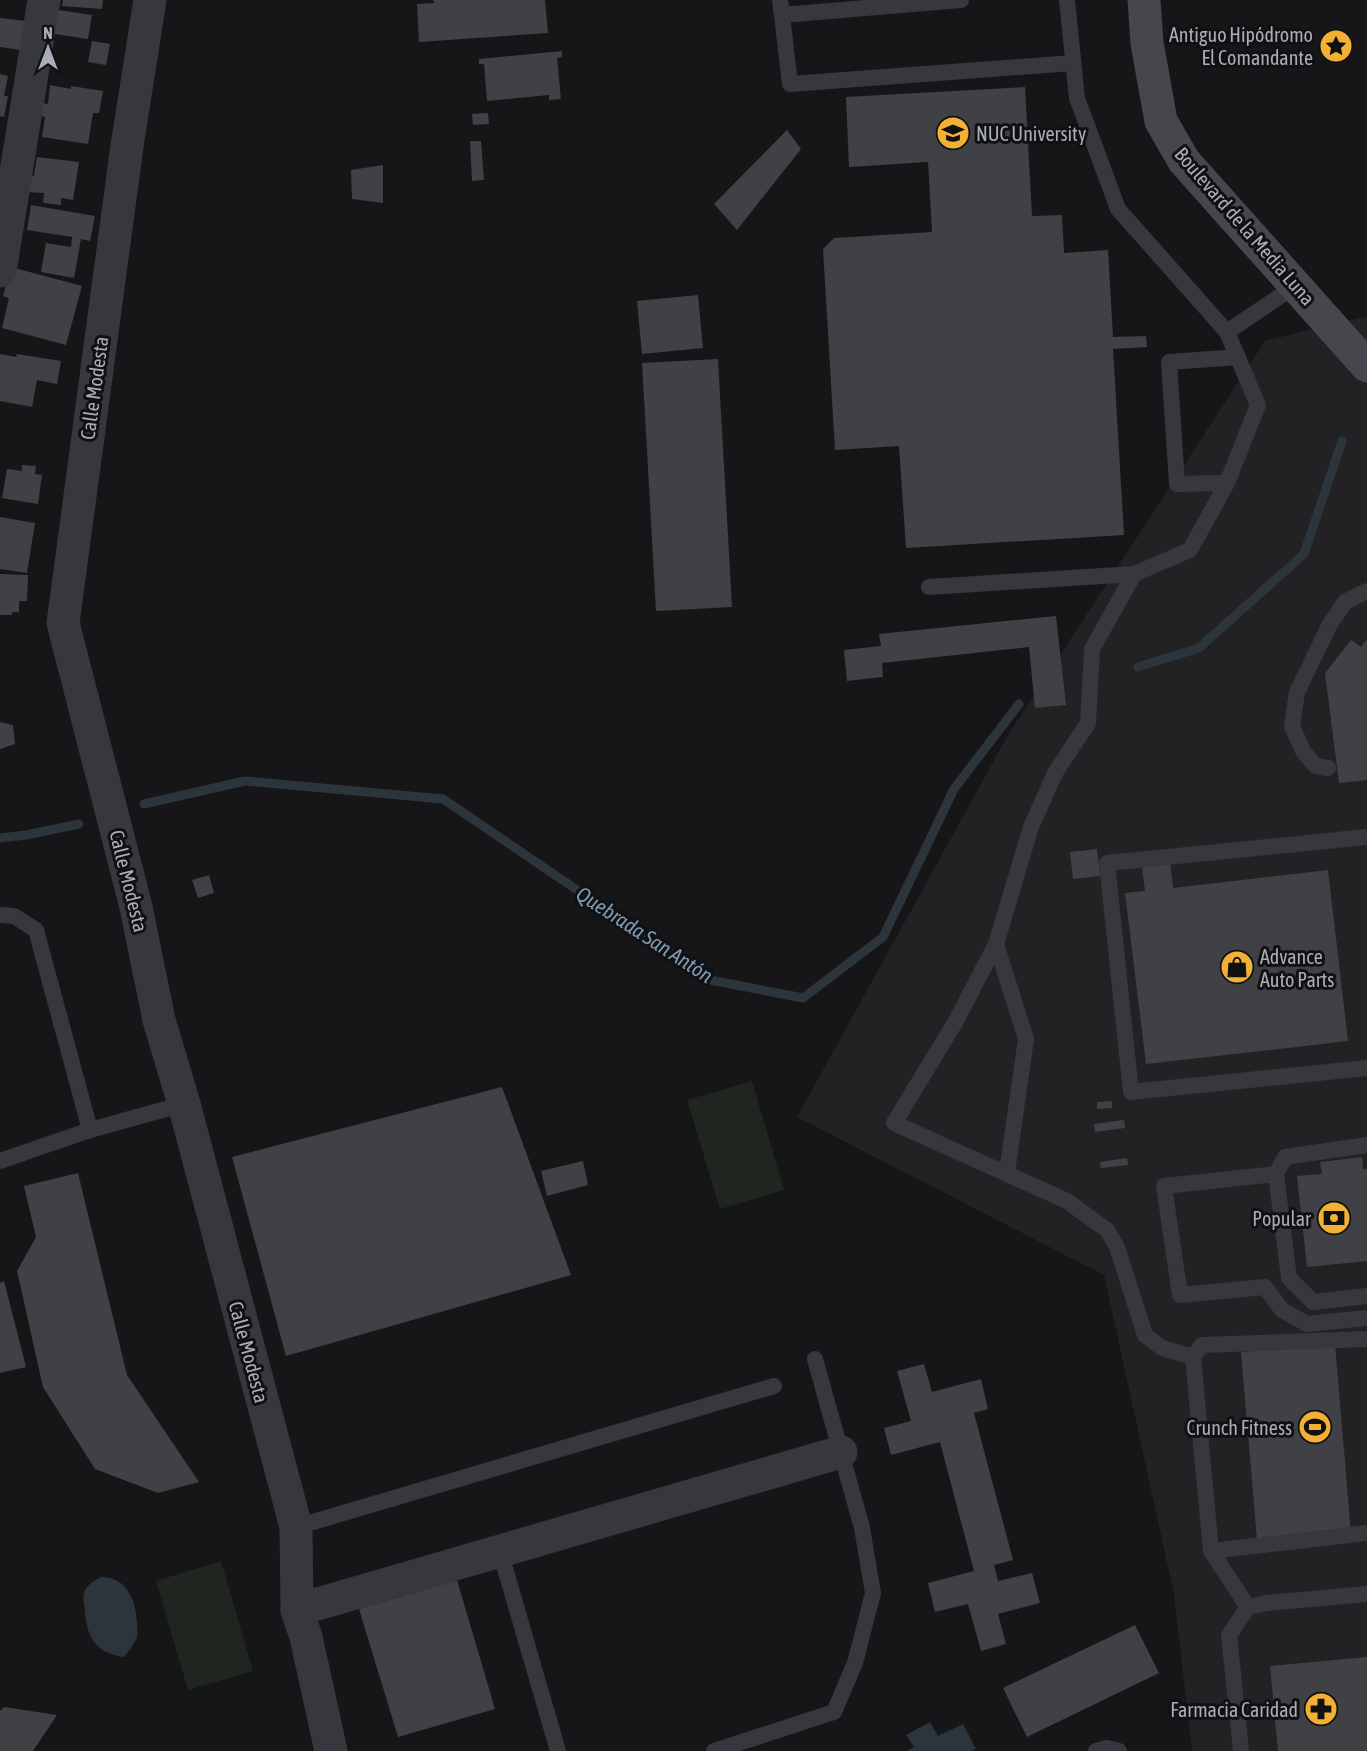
<svg xmlns="http://www.w3.org/2000/svg" width="1367" height="1751" font-family="'Asap Condensed',sans-serif">
	<style>
		.built { fill: #222225 }
		.green { fill: #1e261f }
		.water { fill: #2c353c }
		.lines { fill: none; stroke-linecap: round; stroke-linejoin: round }
		.stream { stroke: #2c353c; stroke-width: 9 }
		.building { fill: #404145 }
		.lane { stroke: #37383d; stroke-width: 16 }
		.street { stroke: #37383d; stroke-width: 33 }
		.secondary { stroke: #45474d; stroke-width: 33 }
		.labels { text-anchor: middle; dominant-baseline: central; stroke-width: 6; stroke-linejoin: round; paint-order: stroke }
		.poi-label { font-size: 20px; fill: #a8adb8; stroke: #111113; text-anchor: end }
		.street-label { font-size: 20px; fill: #a8adb8; stroke: #111113 }
		.water-label { font-size: 21px; font-style: italic; fill: #7f9bb3; stroke: #111113 }
	</style>
	<rect width="100%" height="100%" fill="#161618"/>
	<path class="built" d="M1367,316V1751H1192L1174,1594L1104,1275L797,1117L1008,735L1265,341Z"/>
	<g class="green">
		<path d="M752,1081L784,1190L720,1209L687,1100Z"/>
		<path d="M221,1561L253,1671L188,1690L156,1581Z"/>
	</g>
	<g class="water">
		<path d="M101,1577C127,1577 136,1600 137,1623C137,1627 138,1632 137,1637C134,1644 129,1651 124,1657C97,1653 87,1639 85,1612C85,1606 82,1598 84,1593C86,1585 94,1581 101,1577Z"/>
		<path d="M930,1722L938,1736L963,1724L976,1749L971,1751H907L914,1747L906,1735Z"/>
	</g>
	<g class="lines">
		<g class="stream">
			<path d="M1138,667L1199,648L1304,554L1342,441"/>
			<path d="M144,804L245,781L443,799L710,980L803,998L883,937L954,789L1019,704"/>
			<path d="M0,838L26,835L79,824"/>
		</g>
	</g>
	<g class="building">
		<path d="M63,0H103L102,9L62,6Z"/>
		<path d="M433,0H545L548,33L419,42L417,4L434,3Z"/>
		<path d="M52,9L92,15L88,39L48,33Z"/>
		<path d="M0,18L25,21L21,50L0,47Z"/>
		<path d="M92,41L110,44L106,65L88,62Z"/>
		<path d="M562,51V57L557,58L561,99L549,100V95L487,101L484,64H479V59Z"/>
		<path d="M0,74L8,76L4,96H8L4,117L0,116Z"/>
		<path d="M50,85L71,89V86L103,91L99,113H93L88,144L42,137L45,117L41,116L43,103L48,104Z"/>
		<path d="M1025,87L1032,216L1062,215L1064,253L1108,250L1113,337L1146,336L1147,347L1113,349L1124,535L906,548L899,446L835,450L823,249L834,238L932,232L928,162L849,167L846,97Z"/>
		<path d="M488,113L489,124L473,125L472,114Z"/>
		<path d="M787,130L801,149L737,230L714,204Z"/>
		<path d="M470,141H481L484,180L472,181Z"/>
		<path d="M37,157L79,162L73,200L61,198V205L43,203L44,193L24,192L26,175L34,176Z"/>
		<path d="M383,165V203L352,199L351,170Z"/>
		<path d="M31,205L95,216L90,241L81,239L74,278L41,272L46,243L71,247L72,237L27,230Z"/>
		<path d="M11,267L82,286L66,345L2,328L9,298L3,296Z"/>
		<path d="M698,295L703,348L642,354L637,301Z"/>
		<path d="M0,354L16,357L17,354L61,361L57,384L37,380L32,407L0,401Z"/>
		<path d="M718,359L732,607L656,611L642,363Z"/>
		<path d="M22,465L36,466L35,474L42,475L38,504L2,498L7,469L22,471Z"/>
		<path d="M0,517L35,523L27,573L0,569Z"/>
		<path d="M0,574L28,575L27,601H19V612H12V615H0Z"/>
		<path d="M1056,616L1066,705L1035,708L1029,647L882,663L883,677L847,681L844,650L881,646L879,634Z"/>
		<path d="M1367,639V780L1339,783L1325,673L1351,640L1361,647Z"/>
		<path d="M0,722L13,725L15,744L0,749Z"/>
		<path d="M1097,849L1100,876L1073,879L1070,852Z"/>
		<path d="M1170,862L1173,888L1328,870L1348,1041L1146,1064L1125,893L1145,891L1142,866Z"/>
		<path d="M209,875L214,893L198,898L192,880Z"/>
		<path d="M502,1087L571,1275L286,1356L232,1157Z"/>
		<path d="M1112,1101V1108L1097,1109V1102Z"/>
		<path d="M1124,1120L1125,1128L1095,1132L1094,1124Z"/>
		<path d="M1362,1157L1363,1169H1367V1261L1307,1267L1297,1176L1322,1174L1320,1162Z"/>
		<path d="M1127,1158L1128,1165L1101,1168L1100,1162Z"/>
		<path d="M583,1161L588,1185L547,1196L541,1171Z"/>
		<path d="M78,1173L127,1375L199,1482L158,1493L95,1469L43,1387L17,1271L36,1237L24,1186Z"/>
		<path d="M4,1281L26,1367L0,1373V1283Z"/>
		<path d="M1335,1344L1351,1533L1257,1540L1241,1352Z"/>
		<path d="M924,1364L932,1392L981,1379L988,1409L974,1413L1013,1560L994,1565L998,1581L1032,1573L1040,1603L998,1614L1006,1644L981,1651L968,1604L935,1612L928,1583L974,1571L940,1442L891,1455L884,1428L911,1421L897,1371Z"/>
		<path d="M457,1580L495,1709L398,1737L359,1609Z"/>
		<path d="M1135,1625L1159,1673L1027,1737L1003,1688Z"/>
		<path d="M1367,1657V1751H1278L1270,1666Z"/>
		<path d="M4,1707L57,1715L33,1751H0V1711Z"/>
	</g>
	<g class="lines">
		<g class="lane">
			<path d="M780,0L782,15L961,0"/>
			<path d="M1067,0L1077,98L1118,209L1227,332"/>
			<path d="M782,15L790,84L1073,63"/>
			<path d="M1227,483L1177,484L1169,362L1238,357"/>
			<path d="M929,587L1134,574"/>
			<path d="M1328,768L1316,766L1304,753L1292,726L1297,692L1330,624L1345,602L1367,591"/>
			<path d="M1367,837L1107,863L1131,1092L1367,1068"/>
			<path d="M0,915L14,916L36,930L90,1130"/>
			<path d="M996,944L1026,1039L1007,1172"/>
			<path d="M1367,1145L1285,1157L1276,1174L1164,1186L1180,1295L1265,1287L1282,1310L1307,1324L1367,1318"/>
			<path d="M0,1161L90,1130L184,1104"/>
			<path d="M1276,1174L1289,1278L1313,1302L1367,1296"/>
			<path d="M1193,1357L1162,1348L1145,1335L1117,1247L1107,1230L1067,1201L894,1123L956,1021L996,944L1031,827L1055,773L1088,723L1092,649L1134,574L1190,550L1227,483L1258,405L1227,332L1295,286"/>
			<path d="M296,1527L774,1386"/>
			<path d="M500,1551L558,1751"/>
			<path d="M1211,1551L1367,1533"/>
			<path d="M1248,1607L1211,1551L1193,1357L1202,1345L1367,1339"/>
			<path d="M714,1751L834,1712L855,1663L873,1593L862,1528L815,1359"/>
			<path d="M1096,1751L1107,1748L1119,1751"/>
			<path d="M1241,1751L1229,1635L1248,1607L1267,1603L1367,1594"/>
		</g>
		<g class="street">
			<path d="M150,0L127,146L63,623L136,907L159,1020L184,1104L296,1527L297,1610L306,1637L331,1751"/>
			<path d="M0,271L44,0"/>
			<path d="M297,1610L841,1452"/>
		</g>
		<path class="secondary" d="M1144,0L1147,43L1161,121L1184,161L1367,366"/>
	</g>
	<defs>
		<g id="sight-disc" transform="scale(1.725)"><circle r="9.5" fill="#f2b134" stroke="#111113"/><path d="M0-6L1.8-2.2L6-1.7L2.9 1.2L3.7 5.4L0 3.3L-3.7 5.4L-2.9 1.2L-6-1.7L-1.8-2.2Z" fill="#111"/></g>
		<g id="university-disc" transform="scale(1.725)"><circle r="9.5" fill="#f2b134" stroke="#111113"/><path d="M0-5L7-2L0 1L-7-2ZM-4 1L0 2.5L4 1V4Q0 6-4 4Z" fill="#111"/></g>
		<g id="shop-disc" transform="scale(1.725)"><circle r="9.5" fill="#f2b134" stroke="#111113"/><path d="M-5-2.5h2.3a2.7 3.5 0 0 1 5.4 0H5L5.5 6h-11ZM-1.5-2.5h3a1.5 2.3 0 0 0-3 0Z" fill="#111"/></g>
		<g id="bank-disc" transform="scale(1.725)"><circle r="9.5" fill="#f2b134" stroke="#111113"/><path d="M-6-4H6V4H-6ZM0-2.3a2.3 2.3 0 1 0 0 4.6a2.3 2.3 0 1 0 0-4.6Z" fill="#111"/></g>
		<g id="stadium-disc" transform="scale(1.725)"><circle r="9.5" fill="#f2b134" stroke="#111113"/><path d="M0-5a6.5 5 0 1 0 0 10a6.5 5 0 1 0 0-10ZM-3.5-1.8h7v3.6h-7Z" fill="#111"/></g>
		<g id="pharmacy-disc" transform="scale(1.725)"><circle r="9.5" fill="#f2b134" stroke="#111113"/><path d="M-2-6h4v4h4v4h-4v4h-4v-4h-4v-4h4Z" fill="#111"/></g>
	</defs>
	<g fill-rule="evenodd">
		<use href="#sight-disc" x="1336" y="46"/>
		<use href="#university-disc" x="953" y="133"/>
		<use href="#shop-disc" x="1237" y="967"/>
		<use href="#bank-disc" x="1334" y="1218"/>
		<use href="#stadium-disc" x="1315" y="1427"/>
		<use href="#pharmacy-disc" x="1321" y="1709"/>
	</g>
	<g class="labels">
		<g class="poi-label">
			<text x="1313" y="34">Antiguo Hipódromo<tspan x="1313" dy="23">El Comandante</tspan></text>
			<text x="976" y="133" text-anchor="start">NUC University</text>
			<text x="1260" y="956" text-anchor="start">Advance<tspan x="1260" dy="23">Auto Parts</tspan></text>
			<text x="1311" y="1218">Popular</text>
			<text x="1292" y="1427">Crunch Fitness</text>
			<text x="1298" y="1709">Farmacia Caridad</text>
		</g>
		<g class="street-label">
			<text transform="translate(1245 226) rotate(49)">Boulevard de la Media Luna</text>
			<text transform="translate(94 388) rotate(-82)">Calle Modesta</text>
			<text transform="translate(129 881) rotate(76)">Calle Modesta</text>
			<text transform="translate(249 1352) rotate(75)">Calle Modesta</text>
		</g>
		<g class="water-label">
			<text transform="translate(645 934) rotate(33)">Quebrada San Antón</text>
		</g>
	</g>
	<g transform="translate(48 48)" stroke="#111113" stroke-width="4.5" paint-order="stroke">
	<path d="M0-4.5L10 22L0 15L-10 22Z" fill="#a8adb8"/>
	<text y="-9" font-size="16" font-weight="bold" text-anchor="middle" fill="#a8adb8">N</text>
	</g>
</svg>
